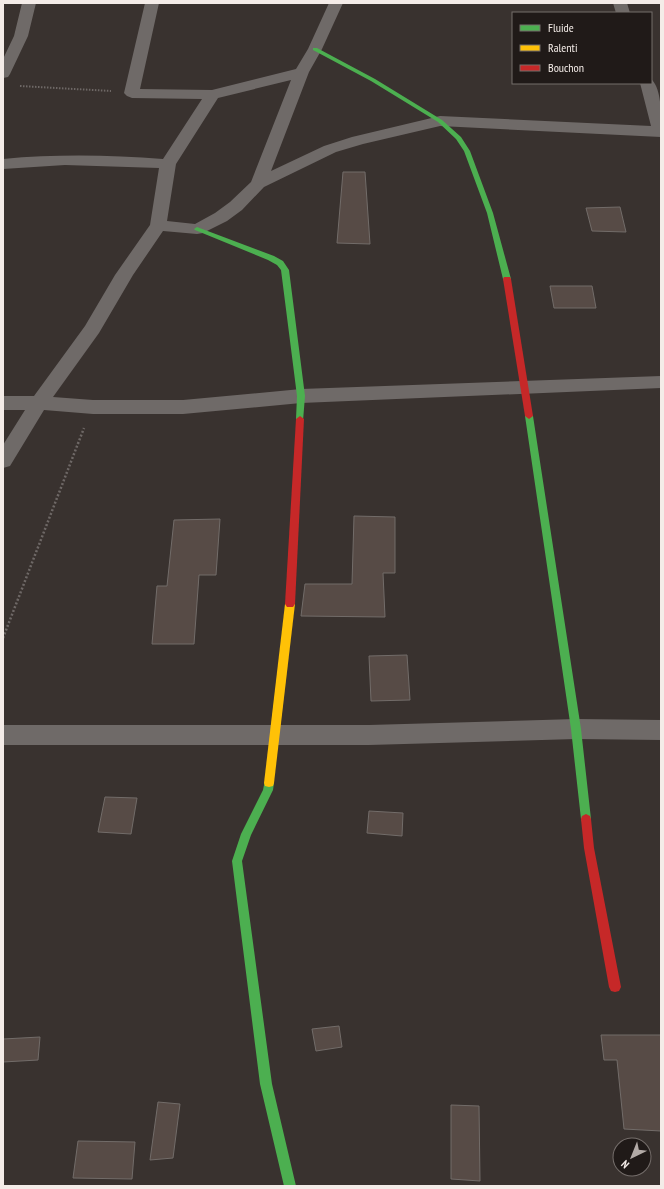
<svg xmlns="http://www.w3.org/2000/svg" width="664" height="1189" font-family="'PT Sans Narrow',sans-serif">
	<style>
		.building { fill: #574b46; stroke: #726c69 }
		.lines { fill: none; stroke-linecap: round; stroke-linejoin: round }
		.path-far1 { stroke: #6e6866; stroke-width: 2; stroke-dasharray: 1.5 1.5; stroke-linecap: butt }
		.path { stroke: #6e6866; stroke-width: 2.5; stroke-dasharray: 2 2; stroke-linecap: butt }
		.street { fill: #6f6a68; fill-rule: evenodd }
		.fast { fill: #4caf50; fill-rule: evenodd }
		.slow { fill: #ffc107; fill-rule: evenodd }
		.jam { fill: #c62828; fill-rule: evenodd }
	</style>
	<rect width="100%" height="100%" fill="#39322f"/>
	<g class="building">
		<path d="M343,172H365L370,244L337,243Z"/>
		<path d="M620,207L626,232L592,231L586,208Z"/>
		<path d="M550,286H592L596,308H554Z"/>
		<path d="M354,516L395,517V573H383L385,617L301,616L305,584H352Z"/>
		<path d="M220,519L216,575H199L194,644H152L157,586H167L174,520Z"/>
		<path d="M407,655L410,700L371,701L369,656Z"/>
		<path d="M105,797L137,798L131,834L98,832Z"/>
		<path d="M369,811L403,813L402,836L367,833Z"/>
		<path d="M339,1026L342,1047L316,1051L312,1029Z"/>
		<path d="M601,1035H661V1131L624,1129L617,1060H604Z"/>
		<path d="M40,1037L38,1060L3,1062V1039Z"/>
		<path d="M158,1102L180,1104L173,1158L150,1160Z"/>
		<path d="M451,1105L479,1106L480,1181L451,1179Z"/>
		<path d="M78,1141L135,1142L132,1179L73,1178Z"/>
	</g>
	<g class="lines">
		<path class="path-far1" d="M20,86L111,91"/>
		<path class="path" d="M3,638L84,428"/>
		<g class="street">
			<path d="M22,3H36L28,36L10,74L8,77L3,78V59L14,36Z"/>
			<path d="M145,3H159L140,89L212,90L296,69L308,49L329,3H343L322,49L309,72L271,171L324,146L352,137L440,116L651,126L640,83H651V79C663,89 661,122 661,137L440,126L363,144L336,152L264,187L242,210L227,221L203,233L197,234L163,231L133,275L99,333L53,397L93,400H183L301,389L661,376V388L301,403L183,414H93L44,410L10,466L3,468V445L25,410H3V396H34L85,326L115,275L150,225L159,168L65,165L3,169V159C57,154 110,155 163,159L202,99L132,98L127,96L124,93ZM291,80L251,182L230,202L215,213L195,224L167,221L176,164L218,98Z"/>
			<path d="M613,3H627L630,13H616Z"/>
			<path d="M576,719L661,720V740L576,739L369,745H3V725H369Z"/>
		</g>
		<g class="fast">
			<path d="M313,48H317L375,79L442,120L461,137L470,151L493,213L511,279L510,281H504L503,279L487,213L464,151L456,139L438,122L371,81L313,50Z"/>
			<path d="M197,227L274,256L283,261L289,270L305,396L303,421H297L296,419L297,396L281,270L277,265L268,260L195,230L194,229Z"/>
			<path d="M529,413L533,416L581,729L591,819L590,822L586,824L582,822L581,819L571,729L525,416Z"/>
			<path d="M269,779L273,780L274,783L273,790L251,835L242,861L272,1084L296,1186H284L260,1084L232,861L241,834L263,790L265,780Z"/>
		</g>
		<path class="slow" d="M290,600L293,601L295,604L274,783L273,786L269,787L265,786L264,783L285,604L287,601Z"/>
		<g class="jam">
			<path d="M504,277H510L511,279L533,416L529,419L525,416L503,279Z"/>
			<path d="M300,416L304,419L295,604L293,607H287L285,604L296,419Z"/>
			<path d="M586,814L590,816L591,819L594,848L621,987L619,991L615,992L611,991L609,987L584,848L581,819L582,816Z"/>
		</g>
	</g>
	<rect width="664" height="1189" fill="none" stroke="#f4ece8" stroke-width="8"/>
	<rect x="512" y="12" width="140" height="72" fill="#201a18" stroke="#756e6b"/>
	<rect x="520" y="25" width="20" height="6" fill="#4caf50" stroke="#756e6b"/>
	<text x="548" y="32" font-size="12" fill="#f4ece8">Fluide</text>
	<rect x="520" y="45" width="20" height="6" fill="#ffc107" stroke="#756e6b"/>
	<text x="548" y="52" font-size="12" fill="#f4ece8">Ralenti</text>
	<rect x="520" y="65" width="20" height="6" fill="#c62828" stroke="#756e6b"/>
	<text x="548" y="72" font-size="12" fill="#f4ece8">Bouchon</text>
	<g transform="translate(632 1157) rotate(223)"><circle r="19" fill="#201a18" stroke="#756e6b"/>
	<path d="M0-3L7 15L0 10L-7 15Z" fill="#b3aba7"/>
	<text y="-6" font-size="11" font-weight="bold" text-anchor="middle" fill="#f4ece8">N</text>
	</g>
</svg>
